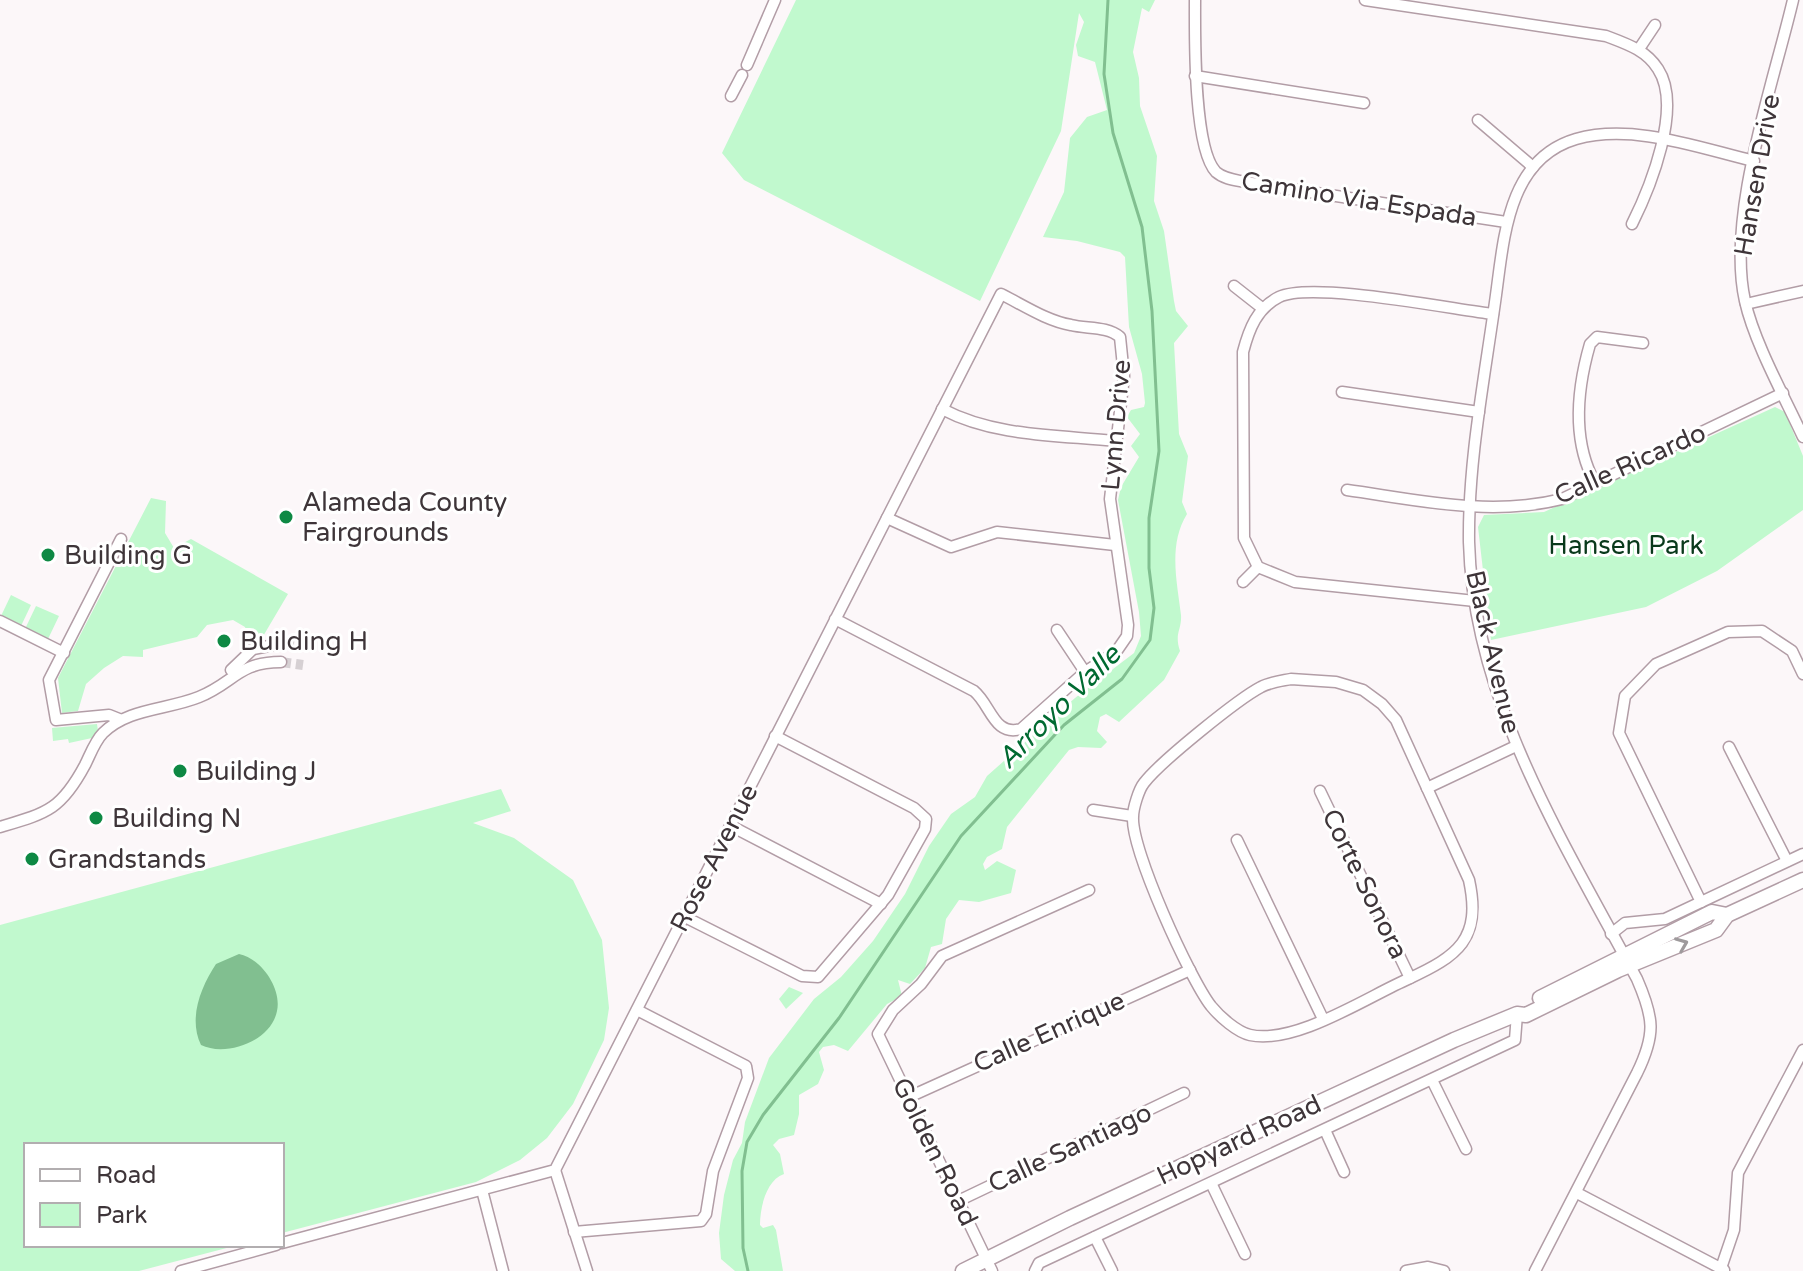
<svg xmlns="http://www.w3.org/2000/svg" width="1803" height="1271" font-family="'Varela Round',sans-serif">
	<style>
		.green { fill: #c1f9ce }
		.water { fill: #81bf90 }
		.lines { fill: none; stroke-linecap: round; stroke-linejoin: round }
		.stream { stroke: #81bf90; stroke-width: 3 }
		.street-tunnel { stroke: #d6d0d3; stroke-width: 10; stroke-dasharray: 10 5; stroke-linecap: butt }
		.street-casing { stroke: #b29da6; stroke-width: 13 }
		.secondary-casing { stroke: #b29da6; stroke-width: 17 }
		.street { stroke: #fff; stroke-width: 10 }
		.secondary { stroke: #fff; stroke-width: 14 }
		.oneway { stroke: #9e9a9c }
		.poi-dot { fill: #0e8944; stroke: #fff; stroke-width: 3 }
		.labels { text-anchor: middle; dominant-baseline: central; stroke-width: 6; stroke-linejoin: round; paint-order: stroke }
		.street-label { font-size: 26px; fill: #3e3539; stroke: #fff }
		.poi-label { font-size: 26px; fill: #3e3539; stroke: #fff; text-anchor: start }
		.park-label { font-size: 26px; fill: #09391b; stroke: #fff }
		.water-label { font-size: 28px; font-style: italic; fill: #006a31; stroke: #fff }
	</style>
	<rect width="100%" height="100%" fill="#fcf7f9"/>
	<g class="green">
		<path d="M796,0H1155L1149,12L1142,8L1133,52L1139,78L1140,106L1157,156L1154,201L1164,231L1174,301L1176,311L1188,326L1174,343L1179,434L1188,456L1182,502L1187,514C1168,545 1177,581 1181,615C1182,630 1174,633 1180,651L1164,680L1119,722L1106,714L1100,717L1097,731L1107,742L1101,748L1078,747L1069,750L1007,827L1002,849L987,857L983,864L985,870L997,861L1016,870L1011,893L979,902L959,900L946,919L942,944L931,947L925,968L910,984L898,980L902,996L887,1004L848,1051L834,1045L823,1047L819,1052L824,1070L818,1084L799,1095V1114L794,1135L779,1139L773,1145L780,1154L784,1174C766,1180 760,1208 760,1225L763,1228L773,1225L776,1230L783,1271H735L721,1259L719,1233L724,1195L733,1160L742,1143L745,1122L769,1058L814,999L841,977L873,941L905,894L929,846L951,814L975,797L987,776L1075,698L1134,653L1141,636L1139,612L1118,500L1121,487L1139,457L1131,446L1140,434L1127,417L1131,410L1144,407L1145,403L1142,374L1129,327L1125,257L1120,252L1077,241L1043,237L1064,192L1070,138L1087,117L1107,110L1095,62L1078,56L1076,45L1084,22L1079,13L1061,131L980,301L744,180L722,153Z"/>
		<path d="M1775,407L1785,412L1803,456V510L1717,571L1646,607L1491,640L1478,527L1484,515L1544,512Z"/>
		<path d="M151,498L166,501L165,533L174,548L191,539L288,594L262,638L248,637L245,627L233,620L207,625L197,637L143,650V657L123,656L104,668L86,684L78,711L62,713L58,678Z"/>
		<path d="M11,595L31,605L21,626L1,616Z"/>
		<path d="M36,606L59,616L48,639L25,629Z"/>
		<path d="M97,724L98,731L92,738L69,743L68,739L53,741L52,728Z"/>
		<path d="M501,789L511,811L473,823L514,838L573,880L602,940L609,1008L604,1040L573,1104L547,1138L520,1160L476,1182L282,1233V1145H26V1245H238L139,1271H0V925Z"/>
		<path d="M789,987L803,993L786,1009L779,999Z"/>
	</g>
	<path class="water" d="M239,954C261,958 282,989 277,1011C271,1042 225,1057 201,1045C188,1018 201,987 216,964Z"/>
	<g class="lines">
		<path class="stream" d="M748,1271L743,1248L742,1171L747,1142L763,1115L839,1018L961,836L1064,725L1122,679L1150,640L1154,608L1149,568V518L1159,451L1152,311L1142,227L1113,133L1104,74L1108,0"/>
		<g class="street-tunnel">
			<path d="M284,643L302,645"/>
			<path d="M281,662L303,665"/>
		</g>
		<g class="street-casing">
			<g id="street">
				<path d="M1195,0C1195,34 1193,148 1216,172C1224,179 1235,180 1245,182L1506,222"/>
				<path d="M1365,0L1606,36C1627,44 1646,50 1658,69C1683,107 1650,188 1632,224"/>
				<path d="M1793,0C1773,85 1726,217 1745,301C1754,342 1785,398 1803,437"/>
				<path d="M1639,49L1655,25"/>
				<path d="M747,65L775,0"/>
				<path d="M1195,76L1364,103"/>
				<path d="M731,96L742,75"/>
				<path d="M1478,120L1533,167"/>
				<path d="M1234,286L1262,308"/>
				<path d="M1746,304L1803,291"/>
				<path d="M1342,392L1479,412"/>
				<path d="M942,409C995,437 1058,435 1116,441"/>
				<path d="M1595,483C1572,441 1577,389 1590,344L1597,337L1643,343"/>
				<path d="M1347,490C1418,500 1491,517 1562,499L1783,393"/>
				<path d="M887,518L951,547L997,532L1115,545"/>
				<path d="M1243,582L1258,567"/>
				<path d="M1475,601L1295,582L1258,567L1244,538L1243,352C1249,329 1257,308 1279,297C1312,281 1451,309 1493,314"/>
				<path d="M0,621L64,653"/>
				<path d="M1057,630L1085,672"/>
				<path d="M231,670L253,649L284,643"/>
				<path d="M1291,679L1336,682L1363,690L1382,704L1396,720L1469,880C1482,939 1458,956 1408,979C1367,997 1295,1045 1250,1035C1237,1032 1220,1017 1211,1006C1190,979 1131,850 1133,817C1133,808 1139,789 1144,783C1160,762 1238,699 1261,687C1270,682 1281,681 1291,679Z"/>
				<path d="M119,719L109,715L56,720L49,680L121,539"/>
				<path d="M1729,747L1787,861"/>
				<path d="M1427,788L1516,746"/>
				<path d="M1320,791L1410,978"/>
				<path d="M1093,810L1132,816"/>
				<path d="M731,826L881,904"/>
				<path d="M0,827C47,813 61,810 85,765C90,755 95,741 103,733C128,708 167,710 199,697C234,683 238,662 281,662"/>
				<path d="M1237,840L1323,1019"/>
				<path d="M1701,902L1619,733L1625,696L1656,664L1728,632L1762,631L1792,651L1803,674"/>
				<path d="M685,917L802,976L818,977L888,895L925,829L926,819L914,808L775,736"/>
				<path d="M1611,934L1625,923L1665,919L1803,854"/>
				<path d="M1432,1080L1466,1149"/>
				<path d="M909,1097L1190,970"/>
				<path d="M1325,1130L1344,1172"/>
				<path d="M555,1170L587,1271"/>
				<path d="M1211,1183L1245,1254"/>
				<path d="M482,1190L503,1271"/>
				<path d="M1577,1193L1724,1270"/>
				<path d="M956,1202L1184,1093"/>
				<path d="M574,1232L701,1221L706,1214L713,1171L748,1078L746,1066L637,1010"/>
				<path d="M1095,1237L1112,1271"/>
				<path d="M282,1243L555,1170C704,878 852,586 1001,294C1023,305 1047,321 1071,325C1087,329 1107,326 1120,337L1124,376L1110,499L1128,625L1127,636L1116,652L1085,672L1021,729C994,737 991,705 974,691L835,619"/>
				<path d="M181,1271L276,1245"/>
				<path d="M992,1271L878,1034L893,1010L921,984L942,956L1089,890"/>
				<path d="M1035,1271L1039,1263L1515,1040L1517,1014"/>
				<path d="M1406,1271L1428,1267L1444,1271"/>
				<path d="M1535,1271L1637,1073C1656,1034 1654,1018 1637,979C1565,844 1473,701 1469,542C1468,460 1485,376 1496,295C1504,237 1508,159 1576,139C1633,123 1699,148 1754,161"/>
				<path d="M1720,1271L1734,1230L1738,1173L1803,1050"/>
			</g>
		</g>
		<g class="secondary-casing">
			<g id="secondary">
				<path d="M1540,998L1712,912L1727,915"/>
				<path d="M963,1271L1070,1218L1454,1040L1517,1014L1526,1015L1618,970L1716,930L1727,915L1803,880"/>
			</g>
		</g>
		<use href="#street" class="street"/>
		<use href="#secondary" class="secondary"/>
	</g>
	<defs><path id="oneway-chevron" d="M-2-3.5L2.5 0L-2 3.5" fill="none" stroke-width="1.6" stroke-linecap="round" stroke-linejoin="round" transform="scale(2)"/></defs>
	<use class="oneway" href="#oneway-chevron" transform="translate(1682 944) rotate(-22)"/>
	<g class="poi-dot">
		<circle cx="286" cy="517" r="8"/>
		<circle cx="48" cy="555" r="8"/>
		<circle cx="224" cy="641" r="8"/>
		<circle cx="180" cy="771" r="8"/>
		<circle cx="96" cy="818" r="8"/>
		<circle cx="32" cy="859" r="8"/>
	</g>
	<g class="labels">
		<g class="street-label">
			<text transform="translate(1757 175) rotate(-80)">Hansen Drive</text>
			<text transform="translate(1359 199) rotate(9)">Camino Via Espada</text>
			<text transform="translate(1116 425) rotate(-85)">Lynn Drive</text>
			<text transform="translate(1630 464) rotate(-24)">Calle Ricardo</text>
			<text transform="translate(1493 652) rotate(77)">Black Avenue</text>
			<text transform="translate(714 858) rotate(-63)">Rose Avenue</text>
			<text transform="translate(1365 884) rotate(64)">Corte Sonora</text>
			<text transform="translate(1049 1032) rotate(-24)">Calle Enrique</text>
			<text transform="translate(1239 1140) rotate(-25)">Hopyard Road</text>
			<text transform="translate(1070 1148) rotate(-25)">Calle Santiago</text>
			<text transform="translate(935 1152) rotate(64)">Golden Road</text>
		</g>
		<g class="poi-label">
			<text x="302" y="502">Alameda County<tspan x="302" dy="30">Fairgrounds</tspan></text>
			<text x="64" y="555">Building G</text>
			<text x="240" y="641">Building H</text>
			<text x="196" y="771">Building J</text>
			<text x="112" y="818">Building N</text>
			<text x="48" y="859">Grandstands</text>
		</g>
		<g class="park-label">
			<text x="1626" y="545">Hansen Park</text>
		</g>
		<g class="water-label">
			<text transform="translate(1059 707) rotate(-45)">Arroyo Valle</text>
		</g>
	</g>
	<rect x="24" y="1143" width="260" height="104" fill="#ffffff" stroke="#b2aeb0" stroke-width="2"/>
	<rect x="40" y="1169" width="40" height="12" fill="#ffffff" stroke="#b2aeb0" stroke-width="2"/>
	<text x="96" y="1183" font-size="24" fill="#3e3539">Road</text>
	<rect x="40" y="1203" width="40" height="24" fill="#c1f9ce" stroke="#b2aeb0" stroke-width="2"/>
	<text x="96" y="1223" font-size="24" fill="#3e3539">Park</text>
</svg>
